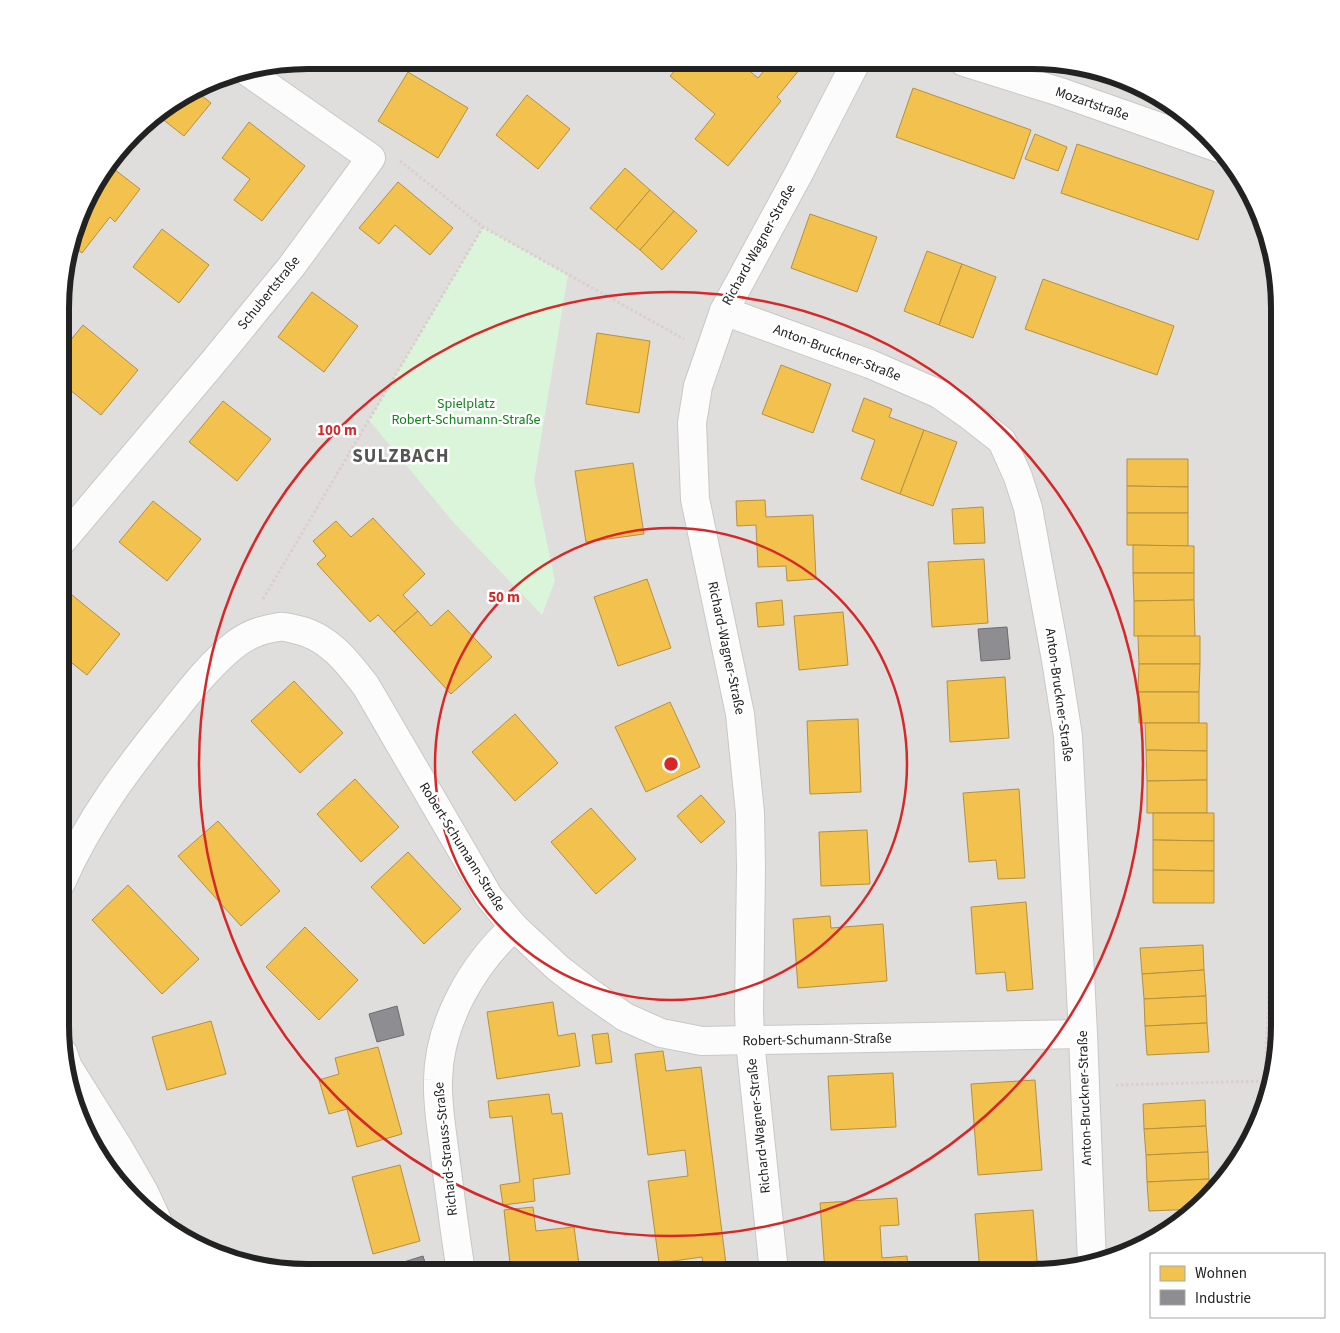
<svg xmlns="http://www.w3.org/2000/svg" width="1340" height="1333" font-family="'Source Sans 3',sans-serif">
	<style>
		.residential { fill: #dfdedc }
		.park { fill: #daf5da }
		.homes { fill: #f2c14e; stroke: #b49141 }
		.industry { fill: #8d8d92; stroke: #6d6d70 }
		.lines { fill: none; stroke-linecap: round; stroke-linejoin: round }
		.street-casing { stroke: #c9c8c7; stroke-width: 30 }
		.path { stroke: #dccecd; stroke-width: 3; stroke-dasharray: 2.5 2.5; stroke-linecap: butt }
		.street { stroke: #fdfcfc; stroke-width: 28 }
		.ring { fill: none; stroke: #d62828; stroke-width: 2.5 }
		.labels { text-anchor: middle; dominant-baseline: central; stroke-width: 5; stroke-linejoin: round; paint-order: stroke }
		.street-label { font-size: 14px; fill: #222; stroke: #fff }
		.park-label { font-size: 14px; fill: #0c8416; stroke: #fff }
		.district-label { font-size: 19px; font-weight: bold; letter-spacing: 1px; fill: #555; stroke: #fff }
		.rim { fill: none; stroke: #222; stroke-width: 6 }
		.centre { fill: #d62828; stroke: #fff; stroke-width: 2.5 }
		.ring-label { font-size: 15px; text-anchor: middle; font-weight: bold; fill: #d62828; stroke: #fff; stroke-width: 5; stroke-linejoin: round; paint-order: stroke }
	</style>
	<rect width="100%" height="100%" fill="#f0eeeb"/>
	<path class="residential" d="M308,60L1064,62L1156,93L1229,157L1267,228L1279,292V1041L1254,1135L1219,1188L1183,1222L1112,1260L1048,1272H292L198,1247L145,1212L111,1176L73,1105L61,1041L65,260L93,184L145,121L228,73Z"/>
	<path class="park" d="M483,227L568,275L534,481L555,581L542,615L454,523L369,420Z"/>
	<g class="homes">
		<path d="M683,61H738L758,78L772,61H791L800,69L777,97L781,101L728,166L695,139L715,114L670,76Z"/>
		<path d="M408,72L468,108L438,158L378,121Z"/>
		<path d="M913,88L1031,130L1014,179L896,137Z"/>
		<path d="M196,91L211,103L184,136L161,118L155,127L146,120Z"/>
		<path d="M527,95L570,129L538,169L496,135Z"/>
		<path d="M249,122L305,166L262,221L234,200L250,179L222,158Z"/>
		<path d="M1035,134L1067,147L1058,171L1025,159Z"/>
		<path d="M1077,144L1214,191L1198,240L1061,193Z"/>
		<path d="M110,166L140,189L115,222L110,217L82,253L70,244L92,187L93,188Z"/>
		<path d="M625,168L650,190L616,230L590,208Z"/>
		<path d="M398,182L453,228L430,255L395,225L379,244L359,228Z"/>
		<path d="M650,190L674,211L640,250L616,230Z"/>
		<path d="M674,211L697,231L662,270L640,250Z"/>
		<path d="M810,214L877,237L857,292L791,268Z"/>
		<path d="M162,229L209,265L179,303L133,267Z"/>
		<path d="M927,251L962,264L939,325L904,311Z"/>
		<path d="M962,264L996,277L973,338L939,325Z"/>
		<path d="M1043,279L1174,326L1157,375L1025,329Z"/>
		<path d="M312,292L358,326L324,372L278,337Z"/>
		<path d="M83,325L138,370L101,415L64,385V348Z"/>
		<path d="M597,333L650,341L639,413L586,404Z"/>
		<path d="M781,365L831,384L813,433L762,414Z"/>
		<path d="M864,398L892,409L889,417L924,430L900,494L861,479L875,440L852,431Z"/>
		<path d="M223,401L271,439L237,481L189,442Z"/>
		<path d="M924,430L957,442L933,506L900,494Z"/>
		<path d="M1127,459H1188V487L1127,486Z"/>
		<path d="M633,463L644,534L586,542L575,471Z"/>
		<path d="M1127,486L1188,487V513H1127Z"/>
		<path d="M765,500L766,517L813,515L816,579L787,581L786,566L758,567L756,525L737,526L736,501Z"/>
		<path d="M153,501L201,539L167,581L119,542Z"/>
		<path d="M983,507L985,543L954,544L952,509Z"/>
		<path d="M1127,513H1188V546L1127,545Z"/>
		<path d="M373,518L425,574L403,595L418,611L394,632L378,615L370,622L317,564L326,556L313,541L336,521L351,537Z"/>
		<path d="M1133,545L1194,546V573H1133Z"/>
		<path d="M984,559L988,623L932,627L928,562Z"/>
		<path d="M1133,573H1194V600L1134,601Z"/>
		<path d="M647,579L671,648L618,666L594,597Z"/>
		<path d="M72,595L120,634L87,675L63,656V607Z"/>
		<path d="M782,600L784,625L758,627L756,603Z"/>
		<path d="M1194,600L1195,637L1134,636V601Z"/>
		<path d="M448,610L492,657L451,694L394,632L418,611L431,626Z"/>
		<path d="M843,612L848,665L799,670L794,616Z"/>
		<path d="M1138,636H1200V664H1139Z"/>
		<path d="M1139,664H1200L1199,692H1138Z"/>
		<path d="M1005,677L1009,738L950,742L947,681Z"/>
		<path d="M294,681L343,733L300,773L251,721Z"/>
		<path d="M1138,692H1199V723H1139Z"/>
		<path d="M670,702L700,767L646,792L615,727Z"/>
		<path d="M515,714L558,763L515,801L472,752Z"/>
		<path d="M858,719L861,792L810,794L807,721Z"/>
		<path d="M1145,723H1207V751L1146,750Z"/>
		<path d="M1146,750L1207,751V780L1147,781Z"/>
		<path d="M355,779L399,827L361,862L317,814Z"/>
		<path d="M1207,780V813H1147V781Z"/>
		<path d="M1019,789L1025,878L998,879L996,860L969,862L963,793Z"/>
		<path d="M701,795L725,822L701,843L677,816Z"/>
		<path d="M591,808L636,859L596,894L551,842Z"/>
		<path d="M1153,813H1214V841L1153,840Z"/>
		<path d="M218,821L280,891L241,926L178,856Z"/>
		<path d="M867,830L870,884L821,886L819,832Z"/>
		<path d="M1153,840L1214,841V871L1153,870Z"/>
		<path d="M408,852L461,909L424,944L371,887Z"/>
		<path d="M1153,870L1214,871V903H1153Z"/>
		<path d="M128,885L199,959L162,994L92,920Z"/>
		<path d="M1026,902L1033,989L1007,991L1005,972L976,974L971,907Z"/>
		<path d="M830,916L831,928L883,924L887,981L798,988L793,919Z"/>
		<path d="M305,927L358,980L319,1020L266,967Z"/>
		<path d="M1203,945L1204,970L1142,974L1140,948Z"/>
		<path d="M1204,970L1206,996L1144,999L1142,974Z"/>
		<path d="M1206,996L1207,1023L1145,1026L1144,999Z"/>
		<path d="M553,1002L558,1036L575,1033L580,1066L497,1079L487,1012Z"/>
		<path d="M211,1021L226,1074L167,1090L152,1037Z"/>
		<path d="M1207,1023L1209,1052L1147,1055L1145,1026Z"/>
		<path d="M608,1033L612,1062L596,1064L592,1035Z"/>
		<path d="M378,1047L402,1134L357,1147L347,1109L329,1114L319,1080L339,1074L335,1058Z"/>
		<path d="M663,1051L666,1071L701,1067L727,1272H704L702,1257L659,1263L648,1181L688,1176L685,1150L648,1155L635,1054Z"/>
		<path d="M893,1073L896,1127L831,1130L828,1076Z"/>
		<path d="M1035,1080L1042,1170L978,1175L971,1084Z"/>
		<path d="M549,1094L552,1114L562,1113L570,1174L533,1179L535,1201L503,1205L500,1185L520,1182L512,1116L490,1118L488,1101Z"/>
		<path d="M1205,1100L1206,1126L1144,1129L1143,1104Z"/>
		<path d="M1206,1126L1208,1152L1146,1155L1144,1129Z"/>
		<path d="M1208,1152L1209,1179L1147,1182L1146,1155Z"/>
		<path d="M400,1165L420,1241L373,1254L352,1177Z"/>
		<path d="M1209,1179L1210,1196L1197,1209L1149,1211L1147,1182Z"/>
		<path d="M897,1198L899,1225L880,1226L882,1258L907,1256L908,1272H825L820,1203Z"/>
		<path d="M533,1207L536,1231L574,1227L580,1272H511L504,1210Z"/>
		<path d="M1033,1210L1038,1272H980L975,1214Z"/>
	</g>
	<g class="industry">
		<path d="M1007,627L1010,659L981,661L978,629Z"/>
		<path d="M397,1006L404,1035L377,1042L369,1014Z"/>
		<path d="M423,1256L428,1272H397L394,1265Z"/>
	</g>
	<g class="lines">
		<g class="street-casing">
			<g id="street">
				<path d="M964,62L1060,92L1219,148"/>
				<path d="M724,311L870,364L939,394L969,415L1002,441L1018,477L1028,508L1056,660L1068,736L1083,1034L1092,1264"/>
				<path d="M63,540L210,366L291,267L371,158L245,70"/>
				<path d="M61,883C88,820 130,765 173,712C192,688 212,662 237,643C249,634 265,629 279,627C284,626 289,628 294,629C327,635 347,661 366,686L489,897L514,927L558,968L589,992L625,1017L661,1033L702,1041L1083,1034"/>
				<path d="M63,1053L68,1067L120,1150L144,1192L157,1220"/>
				<path d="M461,1272C455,1234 450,1195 445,1156C442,1131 437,1105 438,1080C439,1023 472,965 514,927"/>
				<path d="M774,1272L750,1041L749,1010L751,868L750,813L740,714L695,499L692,423L698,386L724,311L799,173L856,62"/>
			</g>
		</g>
		<g class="path">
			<path d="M400,161L483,227L684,339"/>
			<path d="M263,599L483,227"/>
			<path d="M1116,1085L1265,1081"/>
			<path d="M1264,1099L1278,792L1275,573L1279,507"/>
		</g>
		<use href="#street" class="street"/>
	</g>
	<g class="ring">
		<circle cx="671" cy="764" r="236"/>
		<circle cx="671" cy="764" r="472"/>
	</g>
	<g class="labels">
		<g class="street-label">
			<text transform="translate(1092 104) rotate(19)">Mozartstraße</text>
			<text transform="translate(759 245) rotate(-61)">Richard-Wagner-Straße</text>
			<text transform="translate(269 293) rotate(-51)">Schubertstraße</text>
			<text transform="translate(837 353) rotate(21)">Anton-Bruckner-Straße</text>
			<text transform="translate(726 648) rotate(78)">Richard-Wagner-Straße</text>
			<text transform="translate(1059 695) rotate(82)">Anton-Bruckner-Straße</text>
			<text transform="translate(462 847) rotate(58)">Robert-Schumann-Straße</text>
			<text transform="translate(817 1040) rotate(-1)">Robert-Schumann-Straße</text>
			<text transform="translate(1085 1098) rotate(-92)">Anton-Bruckner-Straße</text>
			<text transform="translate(759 1126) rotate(-96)">Richard-Wagner-Straße</text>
			<text transform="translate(446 1149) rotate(-96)">Richard-Strauss-Straße</text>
		</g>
		<g class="park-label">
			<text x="466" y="404">Spielplatz<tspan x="466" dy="16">Robert-Schumann-Straße</tspan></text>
		</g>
		<g class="district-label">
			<text x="401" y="456">SULZBACH</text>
		</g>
	</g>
	<path d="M0 0H1340V1333H0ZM308 69H1032A239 239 0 0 1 1271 308V1025A239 239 0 0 1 1032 1264H308A239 239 0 0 1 69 1025V308A239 239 0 0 1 308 69Z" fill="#fff" fill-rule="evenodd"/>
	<path class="rim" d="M308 69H1032A239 239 0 0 1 1271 308V1025A239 239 0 0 1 1032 1264H308A239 239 0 0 1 69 1025V308A239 239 0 0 1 308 69Z"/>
	<circle cx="671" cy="764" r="8" class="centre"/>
	<g class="ring-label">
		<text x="337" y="435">100 m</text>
		<text x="504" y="602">50 m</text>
	</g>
	<rect x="1150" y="1253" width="175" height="65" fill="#ffffff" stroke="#a7a7a7"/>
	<rect x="1160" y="1266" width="25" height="15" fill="#f2c14e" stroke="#a7a7a7"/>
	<text x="1195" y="1278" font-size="15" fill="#222222">Wohnen</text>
	<rect x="1160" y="1290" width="25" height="15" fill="#8d8d92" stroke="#a7a7a7"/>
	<text x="1195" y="1303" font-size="15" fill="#222222">Industrie</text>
</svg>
